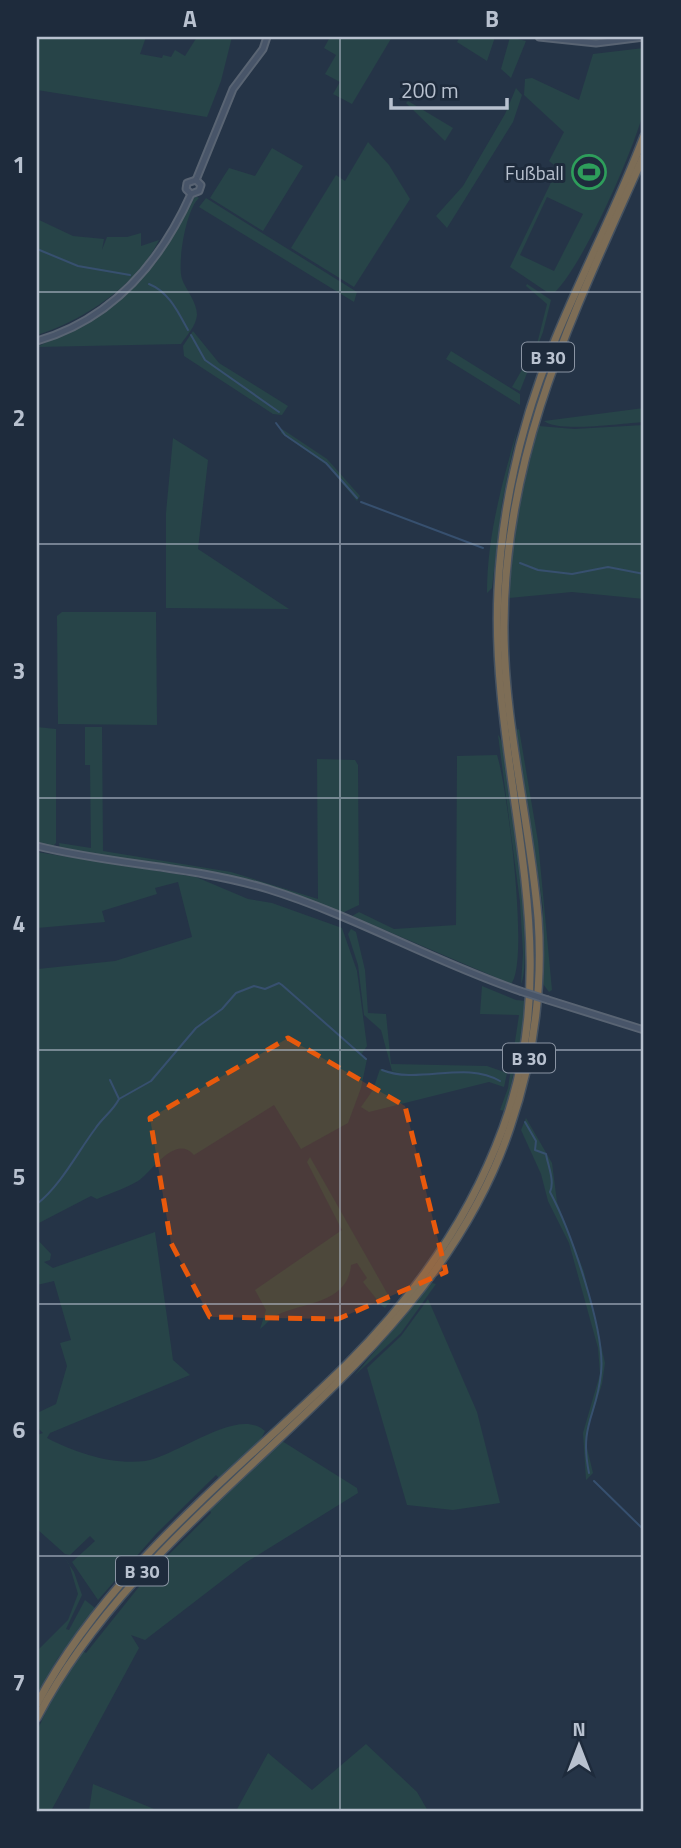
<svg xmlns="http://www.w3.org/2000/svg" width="681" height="1848" font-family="'Titillium Web',sans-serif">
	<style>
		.green { fill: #274448; fill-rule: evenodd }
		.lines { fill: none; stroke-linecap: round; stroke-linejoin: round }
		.stream { stroke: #37506f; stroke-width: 2 }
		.secondary-casing { stroke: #596473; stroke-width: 9 }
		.highway-casing { stroke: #445160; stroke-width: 10 }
		.secondary { stroke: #485569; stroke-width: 5 }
		.highway { stroke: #7d6d56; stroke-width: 7 }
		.secondary-bridge-casing { stroke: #596473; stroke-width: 9; stroke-linecap: butt }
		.secondary-bridge { stroke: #485569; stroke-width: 5 }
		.marked { fill: #e8590c; fill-opacity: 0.2; stroke: #e8590c; stroke-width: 5; stroke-dasharray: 14 9; stroke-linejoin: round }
		.grid { fill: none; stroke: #b8c1cf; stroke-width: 2; stroke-opacity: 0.55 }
		.labels { text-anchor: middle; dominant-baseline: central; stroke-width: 6; stroke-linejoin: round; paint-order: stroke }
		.shield { fill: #1e2b3c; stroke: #8a94a3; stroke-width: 2 }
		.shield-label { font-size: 18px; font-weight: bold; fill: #b8c1cf }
		.poi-label { font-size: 19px; fill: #b8c1cf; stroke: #1e2b3c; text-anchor: end }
		.neatline { fill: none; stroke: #b8c1cf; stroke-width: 2.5 }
		.grid-label { font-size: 23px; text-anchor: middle; font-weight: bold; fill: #b8c1cf }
	</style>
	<rect width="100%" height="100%" fill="#253447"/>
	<g class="green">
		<path d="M37,37H146L140,54L162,58L163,55L171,57L175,50L185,56L197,37H232L221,81L207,117L37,90Z"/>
		<path d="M330,37H392L352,104L333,94L340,82L325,74L336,55L324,48Z"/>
		<path d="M460,37H495L487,61L457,42Z"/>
		<path d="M510,37L526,41L511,78L501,69Z"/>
		<path d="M644,48C644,68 649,94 643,113C633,152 583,265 555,292H547L510,267L558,168L549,161L564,132L524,95L525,79L532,78L579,100L593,54ZM547,197L583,214L554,271L520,255Z"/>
		<path d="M516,88L522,95L513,122L447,228L436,216L463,186L505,114Z"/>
		<path d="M408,101L453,128L445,141L406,103Z"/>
		<path d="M368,142L389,165L410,199L354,287L291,248L336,175L345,181Z"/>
		<path d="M272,148L303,166L263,231L210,198L229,168L255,176Z"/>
		<path d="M195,196L199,198C186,209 177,263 182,279C186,290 197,302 197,315C196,326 187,335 181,344L37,347L101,315L133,288L157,261Z"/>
		<path d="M206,198L357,292L354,302L199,207Z"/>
		<path d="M37,219L73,236L104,239L102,250L107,237H127L141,233V246L159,240C138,285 82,321 37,335Z"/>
		<path d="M527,284L551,300L543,332L520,391L512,387L537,344L547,304L526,286Z"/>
		<path d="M193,331L219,363L288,406L282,415L273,414L184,356L183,346Z"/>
		<path d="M451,351L520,394V405L446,359Z"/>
		<path d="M644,408V422C624,423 558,433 544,421Z"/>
		<path d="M644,425V599L572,592L509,598C511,538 523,483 539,426L574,429Z"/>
		<path d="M282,429L327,459L360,496L357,501L328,466L281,433Z"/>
		<path d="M517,430L502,503L492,588L487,593C487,536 502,484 517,430Z"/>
		<path d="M173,438L208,460L198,549L289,609L166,608V513Z"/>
		<path d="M62,612H156L157,725L58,724L57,616Z"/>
		<path d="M37,727L56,729V843L52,847L37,844Z"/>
		<path d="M85,727H102L103,851L231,872L318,899L317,759L355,760L358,765L359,905L340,914L227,876L60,850L59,843L91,848L90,765H85Z"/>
		<path d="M519,729L538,841L552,990L549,992L543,984V908L516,730Z"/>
		<path d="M498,735C510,743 534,963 521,984L523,953L520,902Z"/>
		<path d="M497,755C507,785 530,963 511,984L352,916L359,912L394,929L456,925L457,756Z"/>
		<path d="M37,852L196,877L248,899L272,903L342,928L357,971L367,1046L361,1055L367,1059L361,1088L348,1123L301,1149L274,1105L194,1155C175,1133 151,1173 138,1181C126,1188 111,1193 97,1199L91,1196L37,1224V965L38,969L115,961L192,937L178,882L155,888L157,894L102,911L105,922L37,928Z"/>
		<path d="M351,929L356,932L365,970L368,1013L386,1014L391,1064L487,1066L507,1073L504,1087L489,1082L369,1112L361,1107L373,1090L380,1069L401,1073L392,1071L381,1030L364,1015L358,965L348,934Z"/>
		<path d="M482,986L516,1000L526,1001L521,1041L505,1111L500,1110L508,1088L519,1015L480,1014Z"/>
		<path d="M526,1118L552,1163L557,1202L584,1272L605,1363L602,1384L587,1431V1448L593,1473L586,1480L583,1433L600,1374L598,1348L569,1243L548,1201L541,1174L521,1130Z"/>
		<path d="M310,1157L391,1300L385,1308L382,1306L363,1282L367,1278L357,1263L351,1265C348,1303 305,1302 277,1315C271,1317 266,1325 260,1329L266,1310L255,1290L342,1230L307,1162Z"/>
		<path d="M155,1232L173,1360L190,1375L50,1433L47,1438C76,1453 112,1465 145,1461C178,1456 238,1406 265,1431L261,1439L219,1478L216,1475L211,1480L157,1533L98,1600L72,1562L95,1541L90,1536L70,1555L65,1554L37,1529V1435L43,1433L37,1427V1413L56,1404L67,1366L60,1343L71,1340L54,1281L37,1285V1239L51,1254L50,1260L44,1262L53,1268Z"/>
		<path d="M432,1283L436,1284L401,1333L354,1376Z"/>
		<path d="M428,1299L477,1412L500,1503L453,1510L407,1505L367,1368L401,1336Z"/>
		<path d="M282,1441L357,1488L358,1493L245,1563L145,1640L131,1635L139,1648L51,1811H37V1731L53,1696L82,1651L86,1653L150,1573L211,1513L209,1508Z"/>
		<path d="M62,1554L74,1572L82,1595L66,1629L69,1630L85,1600L95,1608L58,1658L37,1694V1651L68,1620L78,1594L69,1564Z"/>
		<path d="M366,1744L417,1792L428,1811H236L268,1753L312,1790Z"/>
		<path d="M93,1784L159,1811H89Z"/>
	</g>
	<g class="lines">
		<g class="stream">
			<path d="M37,249L78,266L130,275"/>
			<path d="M149,284C169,292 178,312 188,330"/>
			<path d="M191,335L205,360L279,412"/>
			<path d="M276,423L285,435L326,463L357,498"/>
			<path d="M361,502L483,548"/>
			<path d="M520,563L538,570L572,574L608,567L644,574"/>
			<path d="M382,1070C419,1085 465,1060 500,1081"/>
			<path d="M119,1099L151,1081L196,1028L222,1009L236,993L254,986L265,989L279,983L282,985L366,1059"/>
			<path d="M525,1122L536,1141L535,1150L546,1154C548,1166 555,1181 550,1192C570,1229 606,1332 601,1373C597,1416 579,1424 589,1473"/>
			<path d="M37,1204C61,1185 77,1153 95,1129C103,1117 113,1111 119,1099L110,1080"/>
			<path d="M594,1481L644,1530"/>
		</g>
		<g class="secondary-casing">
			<g id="secondary">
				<path d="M539,37L596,43L644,37"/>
				<path d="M196,180L233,89L263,49L267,37"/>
				<path d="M191,194L186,189L187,183L196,180"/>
				<path d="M37,341C113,319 160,263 191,194L199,191L201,185L196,180"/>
				<path d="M37,846C113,865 192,866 268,889C355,916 434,962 520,991"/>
				<path d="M548,1000L644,1030"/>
			</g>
		</g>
		<g class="highway-casing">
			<g id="highway">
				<path d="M37,1704C109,1567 239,1471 347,1364C415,1296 470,1218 503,1128C571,944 489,776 498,590C502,504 522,420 555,340C583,271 618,205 644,136"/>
				<path d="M37,1718C156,1491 426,1378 510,1128C533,1061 543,989 538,918C530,821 504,725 504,627C504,450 574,313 644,155"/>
			</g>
		</g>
		<use href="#secondary" class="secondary"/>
		<use href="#highway" class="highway"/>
		<g class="secondary-bridge-casing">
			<path id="secondary-bridge" d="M520,991L548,1000"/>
		</g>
		<use href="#secondary-bridge" class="secondary-bridge"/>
	</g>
	<path class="marked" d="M288,1038L405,1106L446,1272L338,1319L210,1317L171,1243L150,1118Z"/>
	<path class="grid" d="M340,37V1811M37,292H644M37,544H644M37,798H644M37,1050H644M37,1304H644M37,1556H644"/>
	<defs>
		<g id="stadium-ring" transform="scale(1.75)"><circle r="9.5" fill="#1e2b3c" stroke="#2e9e5b" stroke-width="1.5"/><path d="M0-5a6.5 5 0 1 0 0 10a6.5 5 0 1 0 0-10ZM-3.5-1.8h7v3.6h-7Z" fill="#2e9e5b"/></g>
	</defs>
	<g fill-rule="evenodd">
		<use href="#stadium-ring" x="589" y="172"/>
	</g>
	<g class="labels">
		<g class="shield">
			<rect x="522" y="342.5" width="52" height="29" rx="5"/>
			<rect x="503" y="1043.5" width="52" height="29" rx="5"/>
			<rect x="116" y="1556.5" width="52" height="29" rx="5"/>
		</g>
		<g class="shield-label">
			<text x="548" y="357">B 30</text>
			<text x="529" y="1058">B 30</text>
			<text x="142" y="1571">B 30</text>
		</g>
		<g class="poi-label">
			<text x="564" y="172">Fußball</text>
		</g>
	</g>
	<rect width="681" height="1848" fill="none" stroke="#1e2b3c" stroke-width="77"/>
	<g transform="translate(579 1746)" stroke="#1e2b3c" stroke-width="5" paint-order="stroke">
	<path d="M0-5L12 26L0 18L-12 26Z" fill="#b8c1cf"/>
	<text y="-10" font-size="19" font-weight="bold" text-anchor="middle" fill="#b8c1cf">N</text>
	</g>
	<path d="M391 98v10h116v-10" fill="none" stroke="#b8c1cf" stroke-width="3.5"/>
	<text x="401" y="98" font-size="21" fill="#b8c1cf" stroke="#1e2b3c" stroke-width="5" paint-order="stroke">200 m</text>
	<rect x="38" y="38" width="604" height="1772" class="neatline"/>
	<g class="grid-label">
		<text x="190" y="27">A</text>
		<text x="492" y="27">B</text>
		<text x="19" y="173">1</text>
		<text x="19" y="426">2</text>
		<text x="19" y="679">3</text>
		<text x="19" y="932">4</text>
		<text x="19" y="1185">5</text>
		<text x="19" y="1438">6</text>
		<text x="19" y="1691">7</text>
	</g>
</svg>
